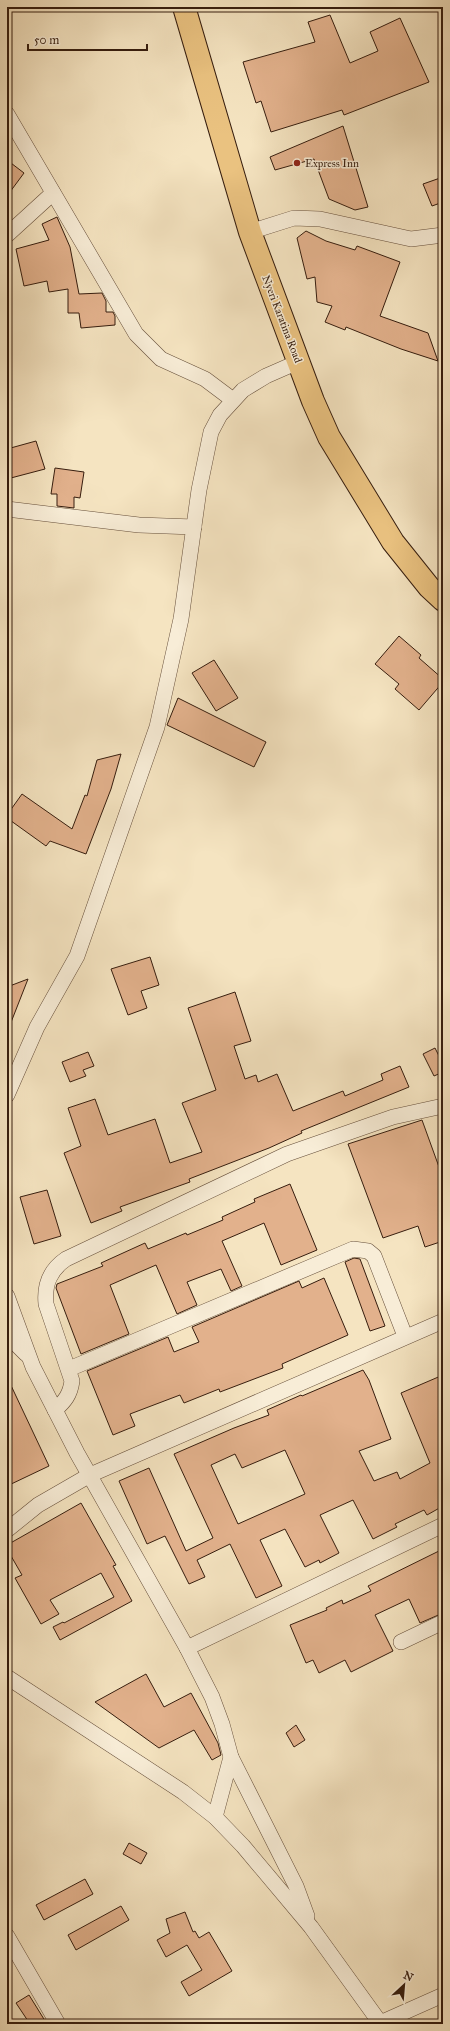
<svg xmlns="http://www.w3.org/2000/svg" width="450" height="2031" font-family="'IM FELL Great Primer',serif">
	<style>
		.building { fill: #e2b18c; stroke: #361d0e; fill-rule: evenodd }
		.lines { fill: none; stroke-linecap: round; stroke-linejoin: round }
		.minor-casing { stroke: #664f3b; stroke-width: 16 }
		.trunk-casing { stroke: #361d0e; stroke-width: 24 }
		.minor { stroke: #f8edd7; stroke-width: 15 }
		.trunk { stroke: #eac280; stroke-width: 22 }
		.poi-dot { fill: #8f2418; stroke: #f8edd7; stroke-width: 1.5 }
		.labels { text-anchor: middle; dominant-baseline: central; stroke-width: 3; stroke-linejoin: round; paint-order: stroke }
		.poi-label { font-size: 11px; fill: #361d0e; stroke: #f8edd7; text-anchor: start }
		.street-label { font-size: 11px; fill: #361d0e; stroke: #f8edd7 }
	</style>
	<rect width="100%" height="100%" fill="#f5e4c1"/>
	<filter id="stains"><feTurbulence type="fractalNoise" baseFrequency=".005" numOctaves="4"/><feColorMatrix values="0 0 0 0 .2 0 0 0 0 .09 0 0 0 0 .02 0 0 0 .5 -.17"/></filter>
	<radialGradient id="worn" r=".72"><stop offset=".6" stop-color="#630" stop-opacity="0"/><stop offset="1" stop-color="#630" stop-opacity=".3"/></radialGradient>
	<g class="building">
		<path d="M330,15L350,63L378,51L370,32L400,18L429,82L344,115L342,110L271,132L261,101L256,103L243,62L315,42L308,22Z"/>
		<path d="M343,126L368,207L355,210L329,199L314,159L275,170L270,157Z"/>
		<path d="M7,160L24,173L7,196Z"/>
		<path d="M443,177V202L432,206L423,184Z"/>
		<path d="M57,217L70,247L79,294L102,293L106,301V312H113L115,316V325L81,328L79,313H68V289L49,292L47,281L24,286L16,249L49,240L42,224Z"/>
		<path d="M306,231L326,241L355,250L357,246L400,262L380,316L428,333L438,361L401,349L346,327L345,330L325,322L332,306L317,302L315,277L307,279L297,238Z"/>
		<path d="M36,441L45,469L7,479V449Z"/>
		<path d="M55,468L84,472L80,498L74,497V508L57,506V494H51Z"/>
		<path d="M399,636L421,655L419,658L443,679V682L419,710L395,689L399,684L375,664Z"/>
		<path d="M214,660L238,698L216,711L192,673Z"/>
		<path d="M178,698L266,742L254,767L167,725Z"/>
		<path d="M121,754L111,789L86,854L50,841L46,846L7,818V815L22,794L72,829L85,795L87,796L97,760Z"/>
		<path d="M150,957L159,985L141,991L147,1008L128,1015L111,969Z"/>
		<path d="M28,979L8,1030H7V987Z"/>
		<path d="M235,992L251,1041L234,1046L245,1079L256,1075L258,1082L277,1074L293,1111L343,1091L345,1096L383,1080L381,1074L400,1066L409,1087L301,1131L302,1133L269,1148L189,1179L190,1182L120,1207L122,1211L91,1223L64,1153L81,1146L68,1108L95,1099L108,1135L155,1119L170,1163L202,1152L182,1103L216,1090L188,1008Z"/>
		<path d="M435,1048L443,1064V1072L434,1076L423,1054Z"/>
		<path d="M88,1052L94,1066L83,1070L86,1076L70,1082L62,1062Z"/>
		<path d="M422,1120L443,1178V1241L425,1247L418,1226L383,1238L348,1144Z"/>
		<path d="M290,1184L317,1250L281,1265L264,1223L222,1241L242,1286L231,1291L221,1269L187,1282L197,1305L177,1314L156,1265L110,1285L129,1334L81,1354L56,1288L57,1284L103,1266L101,1263L145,1243L148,1249L186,1233L187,1235L223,1220L222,1217L255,1202L254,1199Z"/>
		<path d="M47,1190L61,1236L34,1244L20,1197Z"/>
		<path d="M354,1258L360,1259L385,1326L370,1331L345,1262Z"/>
		<path d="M324,1278L348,1335L282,1364L283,1368L220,1392L219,1389L184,1403L180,1395L130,1414L135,1426L113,1435L87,1371L168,1337L174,1352L199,1342L192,1327L299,1281L302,1288Z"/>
		<path d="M363,1370L369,1380L391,1439L359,1451L374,1481L397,1472L400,1479L430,1463L401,1393L443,1375V1506L427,1515L424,1510L395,1524L397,1527L373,1539L353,1500L320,1515L339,1553L320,1563L319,1560L305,1567L285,1529L260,1540L282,1586L256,1598L230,1544L197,1560L205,1577L189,1584L165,1536L147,1544L119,1481L149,1468L186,1551L213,1538L174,1454L234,1428L269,1415L267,1410L301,1395L302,1396ZM285,1450L305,1494L238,1524L211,1465L235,1454L242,1468Z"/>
		<path d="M7,1377L49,1466L7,1486Z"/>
		<path d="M81,1503L116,1565L113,1566L132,1601L60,1640L53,1627L63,1622L64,1623L114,1597L101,1573L50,1600L59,1614L41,1624L15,1578L22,1575L7,1549V1545Z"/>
		<path d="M443,1549V1613L420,1623L409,1599L375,1615L393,1651L351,1672L345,1660L319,1673L313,1660L306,1663L290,1625L327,1610L326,1608L342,1600L343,1604L371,1591L368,1586Z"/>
		<path d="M146,1674L164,1707L191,1693L218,1743L221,1755L212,1760L194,1730L159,1748L95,1702Z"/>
		<path d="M296,1725L305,1740L294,1747L286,1733Z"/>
		<path d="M129,1843L147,1853L141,1864L123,1854Z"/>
		<path d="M85,1879L93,1894L44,1920L36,1905Z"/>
		<path d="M121,1906L129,1920L76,1950L68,1935Z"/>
		<path d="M185,1912L193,1932L195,1931L199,1938L209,1932L232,1971L189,1996L181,1982L202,1970L187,1945L166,1957L157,1940L170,1933L166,1919Z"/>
		<path d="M29,1995L47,2024H30L16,2003Z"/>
	</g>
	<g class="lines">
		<g class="minor-casing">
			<g id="minor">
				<path d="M7,114L136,334L161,359L205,379L233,400"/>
				<path d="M250,232L294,218L320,219L411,239L443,235"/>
				<path d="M7,235L53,193"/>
				<path d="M7,509L139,525L194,527"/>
				<path d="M7,1095L37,1027L77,956L157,727L181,619L199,490L211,432L220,415L243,390L266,376L298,362"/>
				<path d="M7,1296L33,1367L77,1453L187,1648L212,1697L222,1724L231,1757L215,1817"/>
				<path d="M7,1335L26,1354"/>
				<path d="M69,1369L353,1249L368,1251L374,1256L405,1336"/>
				<path d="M55,1410C65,1401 70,1395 72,1381L46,1304C44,1284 50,1270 66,1259L287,1154L393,1117L443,1106"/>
				<path d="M7,1530L38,1505L90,1475L443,1321"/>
				<path d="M401,1642L443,1622"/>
				<path d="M187,1648L443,1525"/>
				<path d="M7,1677L183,1792L215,1817L243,1846L311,1927L381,2024"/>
				<path d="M231,1757L296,1886L307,1916"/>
				<path d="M7,1936L58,2024"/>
				<path d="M380,2023L443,1995"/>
			</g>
		</g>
		<g class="trunk-casing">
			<path id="trunk" d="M184,7L250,232L313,401L329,437L393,542L429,587L443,600"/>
		</g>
		<use href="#minor" class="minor"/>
		<use href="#trunk" class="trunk"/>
	</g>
	<circle class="poi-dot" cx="297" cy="163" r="4"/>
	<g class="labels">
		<g class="poi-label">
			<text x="305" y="163">Express Inn</text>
		</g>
		<g class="street-label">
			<text transform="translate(282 319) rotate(69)">Nyeri Karatina Road</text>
		</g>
	</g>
	<rect width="450" height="2031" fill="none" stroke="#f5e4c1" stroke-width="24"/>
	<rect x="8" y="8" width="434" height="2015" fill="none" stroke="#361d0e" stroke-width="2"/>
	<rect x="12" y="12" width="426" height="2007" fill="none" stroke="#361d0e"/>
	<g transform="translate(404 1985) rotate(26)" stroke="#f8edd7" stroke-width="3" paint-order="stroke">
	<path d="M0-3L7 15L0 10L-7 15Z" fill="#361d0e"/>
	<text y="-6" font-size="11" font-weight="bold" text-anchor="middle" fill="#361d0e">N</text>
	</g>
	<path d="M28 44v6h119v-6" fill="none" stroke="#361d0e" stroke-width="2"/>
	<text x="34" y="44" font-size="12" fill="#361d0e" stroke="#f8edd7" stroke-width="3" paint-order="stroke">50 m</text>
	<rect width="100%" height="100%" filter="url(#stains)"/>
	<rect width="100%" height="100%" fill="url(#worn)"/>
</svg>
